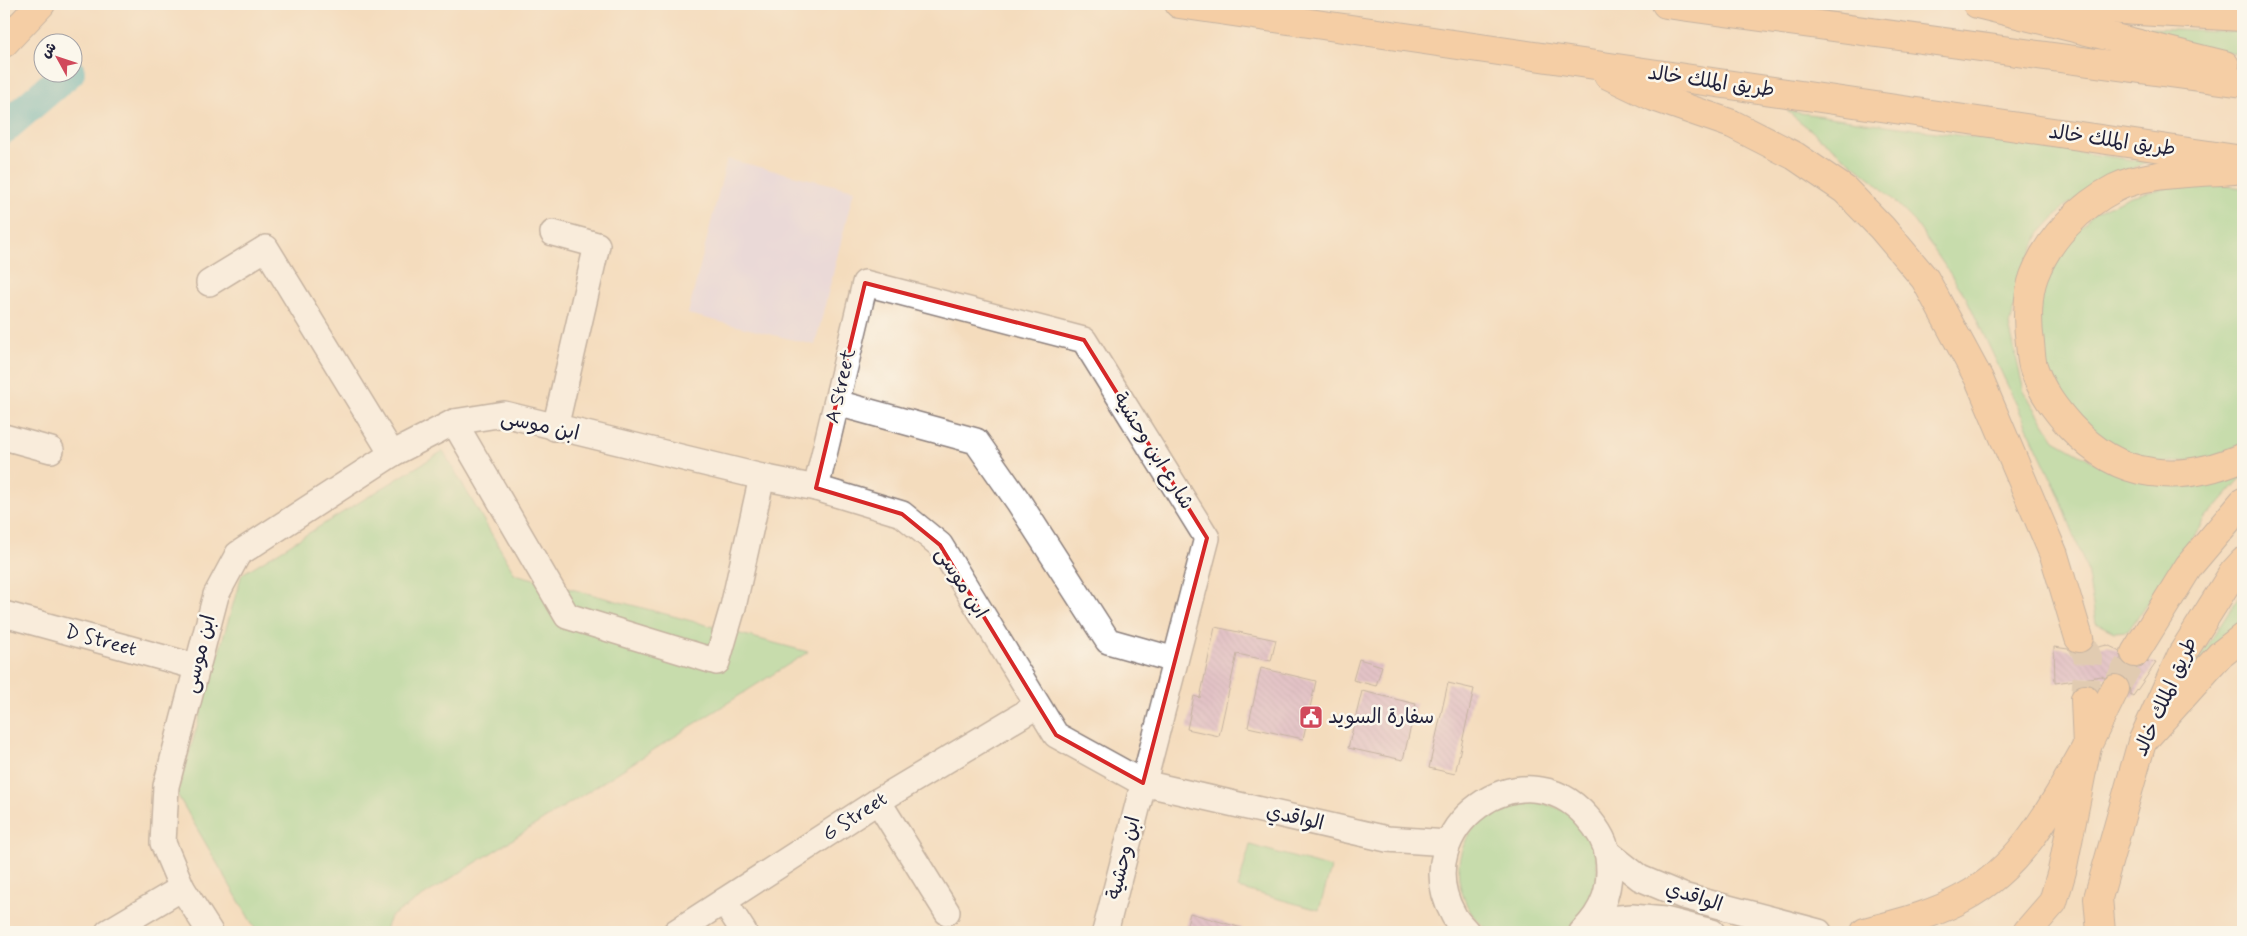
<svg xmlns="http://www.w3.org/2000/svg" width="2247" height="936" font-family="Mynerve,'Playpen Sans Arabic',sans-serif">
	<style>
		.built { fill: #ded5f6 }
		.green { fill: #91dc98; stroke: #5a7f6a }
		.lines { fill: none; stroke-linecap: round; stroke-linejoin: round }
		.river { stroke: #48b6c2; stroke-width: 32 }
		.building { fill: url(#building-back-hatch) }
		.major-tunnel { stroke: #cab7a3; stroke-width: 28; stroke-dasharray: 28 14; stroke-linecap: butt }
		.highway-tunnel { stroke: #cab7a3; stroke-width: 28; stroke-dasharray: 28 14; stroke-linecap: butt }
		.minor-casing { stroke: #8b7f7c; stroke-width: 28 }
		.major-casing { stroke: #8b7f7c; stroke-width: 30 }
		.highway-casing { stroke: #8b7f7c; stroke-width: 30 }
		.minor { stroke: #fff; stroke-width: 25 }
		.major { stroke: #f7bd88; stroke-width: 28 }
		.highway { stroke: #f7bd88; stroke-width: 28 }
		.marked { fill: none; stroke: #d62828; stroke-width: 4; stroke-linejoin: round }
		.labels { text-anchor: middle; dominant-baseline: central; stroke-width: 5; stroke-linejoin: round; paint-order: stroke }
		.street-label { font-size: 20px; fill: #22223b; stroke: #fbf7ec }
		.poi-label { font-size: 20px; fill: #22223b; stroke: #fbf7ec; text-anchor: start }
	</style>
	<defs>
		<pattern id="building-back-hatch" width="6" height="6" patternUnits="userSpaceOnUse" patternTransform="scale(1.25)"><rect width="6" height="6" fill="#cda2d2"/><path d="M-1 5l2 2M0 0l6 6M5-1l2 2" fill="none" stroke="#a684ac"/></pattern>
	</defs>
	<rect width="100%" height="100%" fill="#fbf7ec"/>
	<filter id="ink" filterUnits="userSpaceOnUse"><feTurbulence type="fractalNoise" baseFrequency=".02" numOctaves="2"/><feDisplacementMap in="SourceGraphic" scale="10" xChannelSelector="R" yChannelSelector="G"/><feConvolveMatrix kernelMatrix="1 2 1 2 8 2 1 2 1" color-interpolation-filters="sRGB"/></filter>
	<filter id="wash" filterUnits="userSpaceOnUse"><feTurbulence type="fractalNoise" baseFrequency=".0096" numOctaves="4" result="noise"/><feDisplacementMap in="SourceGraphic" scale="20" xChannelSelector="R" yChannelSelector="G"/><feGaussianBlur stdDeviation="1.12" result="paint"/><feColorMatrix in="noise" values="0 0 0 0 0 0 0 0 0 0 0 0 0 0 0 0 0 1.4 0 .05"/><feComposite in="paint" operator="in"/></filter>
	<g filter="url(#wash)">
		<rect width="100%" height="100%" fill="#f4dcbd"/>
		<path class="built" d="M727,159L854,190L815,345L688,314Z"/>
		<g class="green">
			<path d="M2124,27L2243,32V54L2193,47Z"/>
			<path d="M1787,111L2147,162L2106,181L2065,206L2039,234L2023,275L2009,325L2024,392L2055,440L2108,470L2243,469V476L2206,518L2128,631L2114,632L2096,623L2087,570L2059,495L1966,297L1915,222L1874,181Z"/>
			<path d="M2221,185L2243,188V443L2210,458L2163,463L2117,451L2082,424L2052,385L2036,338L2041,291L2059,249L2094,213L2131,196L2175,186Z"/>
			<path d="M443,451L515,574L808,652L390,917L384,932H257L177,794L242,574Z"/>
			<path d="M2243,590V627L2195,665Z"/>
			<path d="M1527,801C1543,803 1560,806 1573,817C1600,840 1606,884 1583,912C1577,920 1571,929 1561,932C1550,935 1527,932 1515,932C1509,932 1499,934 1493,931C1479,927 1468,911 1464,898C1449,861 1466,824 1501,807C1508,803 1519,802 1527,801Z"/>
			<path d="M1250,845L1331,868L1319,910L1238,888Z"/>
		</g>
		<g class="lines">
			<path class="river" d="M4,128L69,72"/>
		</g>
		<g id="blocks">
			<g class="building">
				<path d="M1215,627L1276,640L1271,661L1237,654L1219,736L1187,729L1194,696L1200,698Z"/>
				<path d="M2107,645L2120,651L2121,660L2127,666L2134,669L2142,667L2148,661L2156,663L2133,696L2130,694V687L2128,680L2122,675L2114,673L2105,678L2102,676L2055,683L2054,647L2068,649L2076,653H2083L2090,649Z"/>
				<path d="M1359,659L1382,666L1376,686L1353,680Z"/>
				<path d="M1261,668L1316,681L1303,739L1248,727Z"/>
				<path d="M1448,683L1474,689L1455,774L1429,768Z"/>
				<path d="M1362,691L1416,704L1403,760L1348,748Z"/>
				<path d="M1190,913L1242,928V932H1185Z"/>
			</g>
		</g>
	</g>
	<g filter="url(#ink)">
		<use href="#blocks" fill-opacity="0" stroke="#8b7f7c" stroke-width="1"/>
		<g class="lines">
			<path class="major-tunnel" d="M2115,689L2135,653"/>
			<path class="highway-tunnel" d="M2079,638L2088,658L2085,699"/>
			<g class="minor-casing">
				<g id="minor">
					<path d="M553,233L597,245L555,428"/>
					<path d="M209,283L266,248L392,454"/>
					<path d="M837,403L976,441L1018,501L1108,641L1175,660"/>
					<path d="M454,422L567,616L717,662L733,607L762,477"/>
					<path d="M4,437L51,450"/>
					<path d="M816,488L865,283L1084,340L1207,538L1105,932"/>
					<path d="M4,614L197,667"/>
					<path d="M878,801L947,912"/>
					<path d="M1607,852L1640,878L1683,896L1819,932"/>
					<path d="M724,901L744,932"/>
					<path d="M1595,920L1632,917L1665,920L1712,932"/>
					<path d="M108,932L182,888"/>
					<path d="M210,932L182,888L163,843L166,786L216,595L238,554L392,454L454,422L504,414L762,477L816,488L902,514L940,545L1056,735L1143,783L1387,839L1448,843"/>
					<path d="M676,932L878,801L1037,706"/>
					<path d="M1467,932C1462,926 1456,921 1453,914C1406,829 1523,743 1587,817C1597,828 1606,842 1608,857C1612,887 1604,911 1582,932"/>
				</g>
			</g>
			<g class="major-casing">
				<g id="major">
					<path d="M4,43L41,4"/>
					<path d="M2135,653L2189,566L2243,502"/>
					<path d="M1865,932C1898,923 1933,915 1963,898C2024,866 2054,803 2087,746"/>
					<path d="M2027,932L2053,902L2062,871L2087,746L2115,689"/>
					<path d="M2101,932L2098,898L2142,742L2182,654L2233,573L2243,562"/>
				</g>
			</g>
			<g class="highway-casing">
				<g id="highway">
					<path d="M1179,4L2243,160"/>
					<path d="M1666,4L2243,83"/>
					<path d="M1977,4L2225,65"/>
					<path d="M2033,5L2243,17"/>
					<path d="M1608,75L1654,97L1732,124L1795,156L1845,190L1882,228L1925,279L1979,379L2054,555L2079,638"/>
					<path d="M2234,170C2199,173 2146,172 2115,188C2080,206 2048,239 2034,276C2027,295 2027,323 2030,343C2031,352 2031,362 2034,369C2042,392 2055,409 2070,426C2092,450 2119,468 2151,472C2182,477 2215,469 2243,457"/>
					<path d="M2085,699L2087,746"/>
					<path d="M2142,742L2220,655L2243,637"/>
				</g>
			</g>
			<use href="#minor" class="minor"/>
			<use href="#major" class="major"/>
			<use href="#highway" class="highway"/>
		</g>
	</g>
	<path d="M0 0H2247V936H0ZM865,283L1084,340L1207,538L1143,783L1056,735L940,545L902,514L816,488Z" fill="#f4dcbd" fill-opacity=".55" fill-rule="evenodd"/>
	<path class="marked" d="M865,283L1084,340L1207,538L1143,783L1056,735L940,545L902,514L816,488Z"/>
	<defs>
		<g id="civic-square" transform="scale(1.25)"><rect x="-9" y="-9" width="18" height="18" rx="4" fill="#d1495b" stroke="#fbf7ec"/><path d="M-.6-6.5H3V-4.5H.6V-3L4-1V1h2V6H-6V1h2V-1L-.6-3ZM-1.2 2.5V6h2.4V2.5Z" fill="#fff"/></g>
	</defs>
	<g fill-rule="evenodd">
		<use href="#civic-square" x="1311" y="717"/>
	</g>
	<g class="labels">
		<g class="street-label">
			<text transform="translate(1711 82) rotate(8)">طريق الملك خالد</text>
			<text transform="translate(2112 141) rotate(8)">طريق الملك خالد</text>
			<text transform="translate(841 386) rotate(-77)">A Street</text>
			<text transform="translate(540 426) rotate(12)">ابن موسى</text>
			<text transform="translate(1153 451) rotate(58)">شارع ابن وحشية</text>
			<text transform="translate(961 583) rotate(58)">ابن موسى</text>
			<text transform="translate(101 641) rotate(15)">D Street</text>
			<text transform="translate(200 654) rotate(-76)">ابن موسى</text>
			<text transform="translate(2166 697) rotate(-66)">طريق الملك خالد</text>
			<text transform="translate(855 817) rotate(-33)">G Street</text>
			<text transform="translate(1295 818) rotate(13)">الواقدي</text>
			<text transform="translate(1124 858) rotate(-76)">ابن وحشية</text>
			<text transform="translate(1694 897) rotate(18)">الواقدي</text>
		</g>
		<g class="poi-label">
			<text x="1328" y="717">سفارة السويد</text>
		</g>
	</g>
	<rect width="2247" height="936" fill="none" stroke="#fbf7ec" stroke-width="20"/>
	<g transform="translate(58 58) rotate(310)"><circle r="24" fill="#fbf7ec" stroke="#a4a2a5"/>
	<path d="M0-4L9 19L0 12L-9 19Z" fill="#d1495b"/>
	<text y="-8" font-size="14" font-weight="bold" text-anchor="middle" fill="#22223b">ش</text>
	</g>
</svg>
